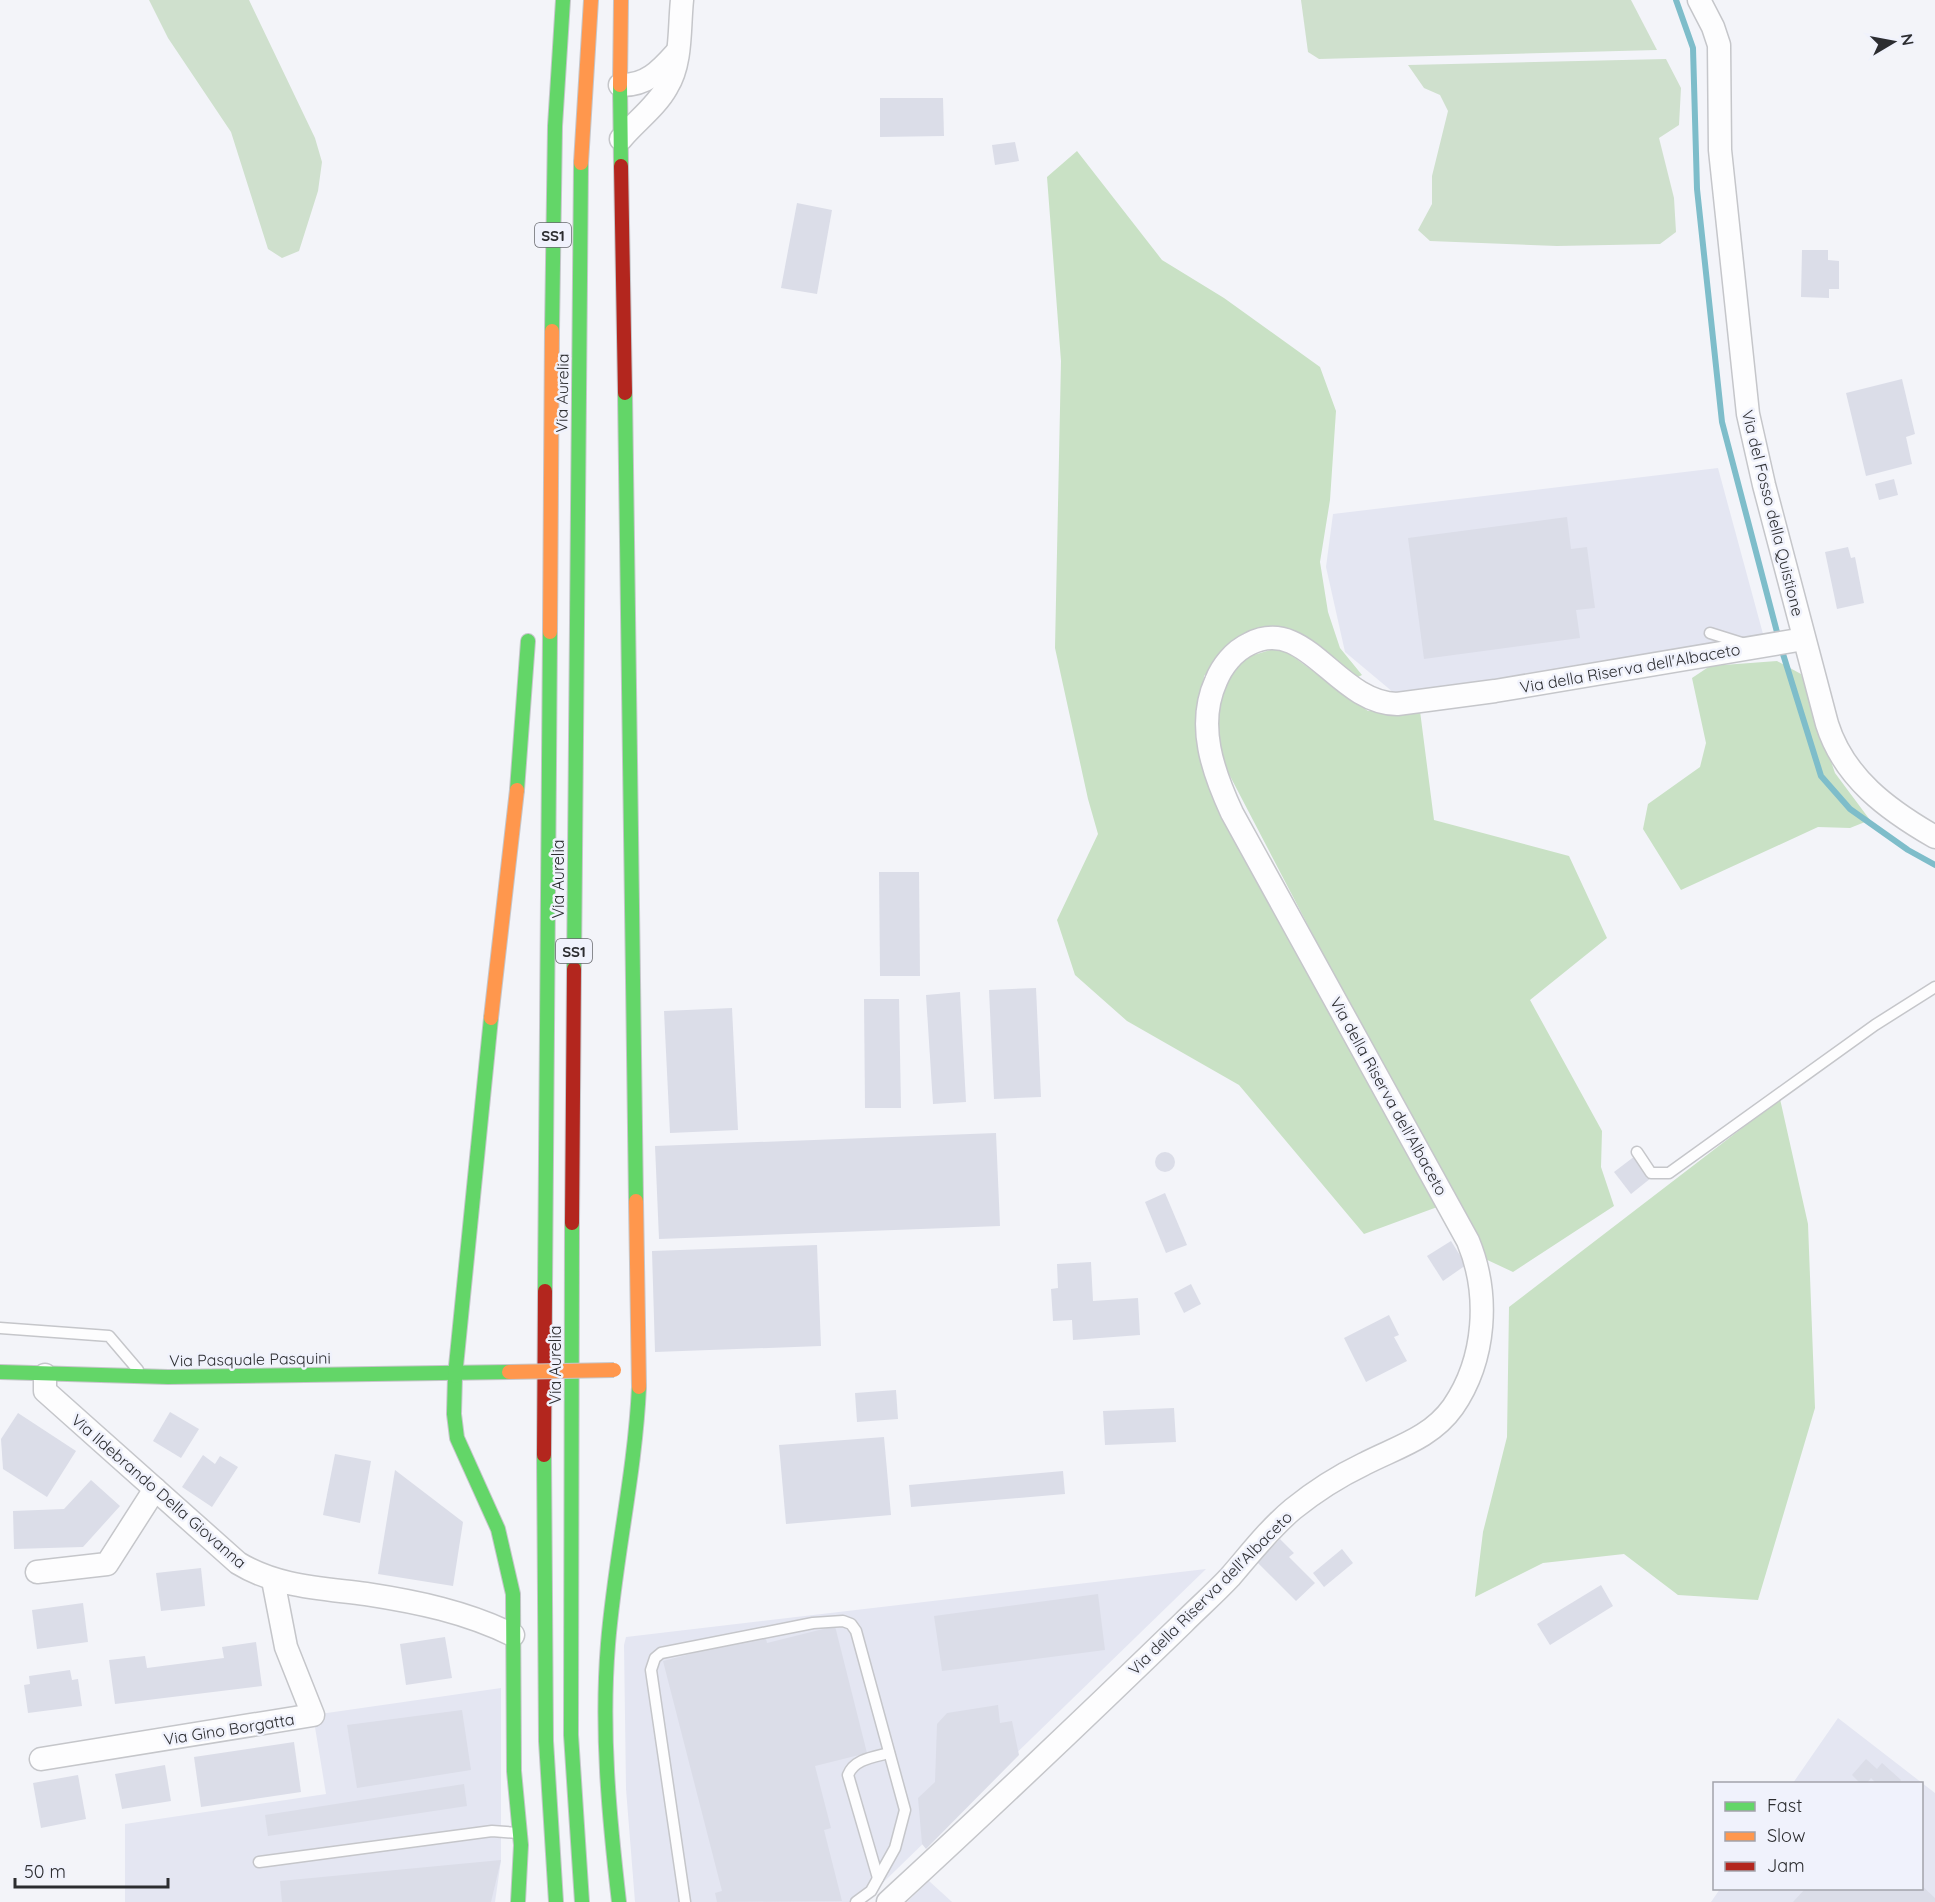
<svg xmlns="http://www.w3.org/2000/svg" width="1935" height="1902" font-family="Quicksand,sans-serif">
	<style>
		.built { fill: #e4e6f2 }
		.green { fill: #cfe0cd }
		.forest { fill: #c9e1c5 }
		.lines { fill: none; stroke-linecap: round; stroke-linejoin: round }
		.stream { stroke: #7ebdca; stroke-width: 6 }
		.building { fill: #dbdde8 }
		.lane-casing { stroke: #c5c6ca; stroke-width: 13 }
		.street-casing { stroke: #c5c6ca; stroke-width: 25 }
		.fast-casing { stroke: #c5c6ca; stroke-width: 16 }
		.slow-casing { stroke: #c5c6ca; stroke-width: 16 }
		.jam-casing { stroke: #c5c6ca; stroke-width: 16 }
		.lane { stroke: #fdfdfe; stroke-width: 10 }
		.street { stroke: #fdfdfe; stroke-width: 22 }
		.fast { stroke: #63d668; stroke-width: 14 }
		.slow { stroke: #ff974d; stroke-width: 14 }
		.jam { stroke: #b3261e; stroke-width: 14 }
		.slow-bridge-casing { stroke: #c5c6ca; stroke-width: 16; stroke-linecap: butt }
		.slow-bridge { stroke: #ff974d; stroke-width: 14 }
		.labels { text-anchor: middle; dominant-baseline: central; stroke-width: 5; stroke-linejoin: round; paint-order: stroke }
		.shield { fill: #f0f2fc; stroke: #67686d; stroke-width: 1.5 }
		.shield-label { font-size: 15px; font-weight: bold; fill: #2c2d30 }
		.street-label { font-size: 16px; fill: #2c2d30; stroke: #f0f2fc }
	</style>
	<rect width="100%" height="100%" fill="#f3f4f9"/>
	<g class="built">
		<path d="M1718,468L1766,645L1406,703L1345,652L1326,567L1333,514Z"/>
		<path d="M1206,1569L863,1902H635L626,1789L624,1645L626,1637Z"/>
		<path d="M501,1688V1860L495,1902H125V1824L326,1794L313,1715Z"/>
		<path d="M1838,1718L1935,1793V1902H1711L1720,1889L1922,1888V1784L1793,1783Z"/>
		<path d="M929,1881L952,1902H907Z"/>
	</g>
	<g class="green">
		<path d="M149,0H249L315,138L322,162L318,191L299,251L282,258L268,249L231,132L168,38Z"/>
		<path d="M1301,0H1631L1657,50L1319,59L1308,52Z"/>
		<path d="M1666,59L1681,88L1679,125L1659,138L1674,198L1676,232L1660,244L1557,246L1430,241L1418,230L1432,204V176L1448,111L1440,95L1424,88L1408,65Z"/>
	</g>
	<g class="forest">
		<path d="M1077,151L1162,260L1224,298L1320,367L1336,411L1330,500L1320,562L1328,612L1340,648L1362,675L1352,680L1296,641L1229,647L1204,676L1199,750L1440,1206L1364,1234L1239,1085L1127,1021L1075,975L1057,920L1098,834L1088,799L1055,648L1061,361L1047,177Z"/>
		<path d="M1280,647L1368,711H1420L1434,820L1569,856L1607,938L1530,1000L1602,1131L1601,1167L1614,1206L1513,1272L1481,1257L1218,753L1215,708L1237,660Z"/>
		<path d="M1777,661L1801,674L1835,773L1870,820L1850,828L1818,827L1681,890L1643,829L1648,804L1700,767L1706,743L1692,678L1710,666Z"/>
		<path d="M1780,1099L1808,1224L1815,1408L1758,1600L1678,1595L1624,1554L1543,1563L1475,1597L1483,1532L1507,1437L1509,1307Z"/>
	</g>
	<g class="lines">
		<g class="stream">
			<path d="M1676,0L1693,48L1697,189L1722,422L1778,636"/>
			<path d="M1783,654L1821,776L1850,809L1908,850L1935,865"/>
		</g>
	</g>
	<g class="building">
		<path d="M880,98H943L944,136L880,137Z"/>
		<path d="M1015,142L1019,161L995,165L992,145Z"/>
		<path d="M797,203L832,210L817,294L781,288Z"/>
		<path d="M1802,250H1828V260L1839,261V289H1829V298L1801,297Z"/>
		<path d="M1902,379L1915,434L1906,437L1912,464L1866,476L1846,393Z"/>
		<path d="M1894,479L1898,495L1879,500L1875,484Z"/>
		<path d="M1567,517L1571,549L1587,547L1595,608L1576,610L1580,638L1424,659L1408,538Z"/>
		<path d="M1848,547L1851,558L1855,557L1864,603L1837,609L1825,552Z"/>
		<path d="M879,872H919L920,976H880Z"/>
		<path d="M1036,988L1041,1097L994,1099L989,990Z"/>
		<path d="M960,992L966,1102L933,1104L926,995Z"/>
		<path d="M864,999H899L901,1108H865Z"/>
		<path d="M732,1008L738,1130L670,1133L664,1011Z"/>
		<path d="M996,1133L1000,1226L659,1239L655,1146Z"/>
		<circle cx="1165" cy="1162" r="10"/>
		<path d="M1635,1156L1651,1178L1631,1194L1614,1172Z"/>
		<path d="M1165,1193L1187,1245L1166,1253L1145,1202Z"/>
		<path d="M1451,1241L1466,1265L1443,1281L1427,1256Z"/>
		<path d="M817,1245L821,1346L655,1352L652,1251Z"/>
		<path d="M1091,1262L1093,1301L1138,1298L1140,1335L1073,1340L1072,1320L1053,1321L1051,1289L1058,1288L1057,1264Z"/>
		<path d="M1191,1284L1201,1304L1184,1313L1174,1293Z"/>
		<path d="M1389,1315L1399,1335L1394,1337L1407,1361L1366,1382L1344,1338Z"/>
		<path d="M896,1390L898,1419L857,1422L855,1393Z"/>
		<path d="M1174,1408L1176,1442L1105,1445L1103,1411Z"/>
		<path d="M170,1412L199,1429L181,1458L153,1441Z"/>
		<path d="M18,1413L76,1451L47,1497L3,1469L1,1439Z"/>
		<path d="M884,1437L891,1515L786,1524L779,1445Z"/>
		<path d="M335,1454L371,1461L360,1523L323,1515Z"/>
		<path d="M203,1455L215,1464L220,1456L238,1467L212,1507L182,1487Z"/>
		<path d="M395,1470L463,1522L453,1586L378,1574Z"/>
		<path d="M1063,1471L1065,1494L911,1507L909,1485Z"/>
		<path d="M91,1480L120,1506L83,1547L14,1549L13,1511L64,1509Z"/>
		<path d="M1280,1539L1294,1553L1289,1557L1315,1583L1296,1601L1257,1562Z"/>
		<path d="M1342,1549L1353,1563L1324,1587L1313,1573Z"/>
		<path d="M201,1568L205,1606L161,1611L156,1573Z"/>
		<path d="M1601,1585L1613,1606L1550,1645L1537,1624Z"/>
		<path d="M1098,1594L1105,1650L942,1671L934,1616Z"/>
		<path d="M83,1603L88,1642L37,1649L32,1610Z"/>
		<path d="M835,1626L867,1753L815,1766L831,1828L824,1830L842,1901L717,1902L715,1893L722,1891L663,1661L765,1635L767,1643Z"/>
		<path d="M445,1637L452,1678L406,1685L400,1644Z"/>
		<path d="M256,1642L262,1686L115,1704L109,1660L145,1656L147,1668L224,1658L222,1647Z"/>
		<path d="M70,1670L72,1680L78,1679L82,1706L28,1713L24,1685L30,1684L29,1676Z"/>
		<path d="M998,1705L1000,1723L1012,1721L1019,1755L926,1849L922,1844L918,1798L935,1782L937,1724L947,1713Z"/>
		<path d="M462,1710L471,1770L357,1788L347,1725Z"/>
		<path d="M294,1742L301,1792L201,1807L194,1757Z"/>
		<path d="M1866,1759L1877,1769L1882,1763L1901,1780L1899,1784H1877L1871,1778L1866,1784H1861L1852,1775Z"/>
		<path d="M165,1765L171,1801L122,1809L115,1774Z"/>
		<path d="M78,1775L86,1819L41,1828L33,1783Z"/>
		<path d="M464,1784L467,1806L268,1836L265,1815Z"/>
		<path d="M501,1860L491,1902H282L280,1881Z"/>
		<path d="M1922,1886L1935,1898V1902H1793L1806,1888H1922Z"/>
	</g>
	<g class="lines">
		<g class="lane-casing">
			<g id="lane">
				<path d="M1710,633L1745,644"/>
				<path d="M1637,1152L1651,1173H1669L1875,1025L1935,987"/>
				<path d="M0,1328L109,1336L138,1370"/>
				<path d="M259,1862L492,1831L518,1833"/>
				<path d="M878,1878L848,1775C854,1759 874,1757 889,1753"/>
				<path d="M685,1902L651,1670L655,1658L661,1653L813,1623L843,1621L851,1624L856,1631L905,1810L895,1848L871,1891L856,1902"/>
			</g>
		</g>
		<g class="street-casing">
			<g id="street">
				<path d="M1699,0L1713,27L1719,45L1720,150L1748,414L1764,485L1827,724C1844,778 1888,810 1935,837"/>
				<path d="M620,85C646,86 660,71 676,53"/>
				<path d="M621,139C635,122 656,107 667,87C682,63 679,28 682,0"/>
				<path d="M45,1375V1391L238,1563C277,1587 321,1588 366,1594C418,1602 466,1612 513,1635"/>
				<path d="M37,1572L107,1564L155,1489"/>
				<path d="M41,1759L313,1715L286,1647L273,1580"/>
				<path d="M888,1902C987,1811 1086,1717 1183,1623C1198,1608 1215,1593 1230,1577C1250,1554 1269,1529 1293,1509C1314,1492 1339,1476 1364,1464C1397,1447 1431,1438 1453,1407C1486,1359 1490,1294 1468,1241L1232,813C1213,772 1196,725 1216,681C1222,666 1234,651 1249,644C1306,614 1336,703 1397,704L1495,691L1804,639"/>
			</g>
		</g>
		<g class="fast-casing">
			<g id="fast">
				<path d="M620,85L621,166"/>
				<path d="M552,331L555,126L563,0"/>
				<path d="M625,393L636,1201"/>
				<path d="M517,790L528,641"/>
				<path d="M574,969L581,163"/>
				<path d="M572,1223L571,1735L582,1902"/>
				<path d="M545,1291L550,632"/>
				<path d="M0,1372L168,1377L509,1372"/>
				<path d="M455,1376L454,1414L457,1438L498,1529L513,1594L514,1771L521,1845L518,1902"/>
				<path d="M455,1376L491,1018"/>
				<path d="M544,1455L546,1741L556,1902"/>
				<path d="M619,1902C609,1816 601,1730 608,1644C615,1558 635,1474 639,1387"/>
			</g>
		</g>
		<g class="slow-casing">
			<g id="slow">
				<path d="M620,85L621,0"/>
				<path d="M581,163L591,0"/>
				<path d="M550,632L552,331"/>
				<path d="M491,1018L517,790"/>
				<path d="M636,1201L639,1387"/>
			</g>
		</g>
		<g class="jam-casing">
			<g id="jam">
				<path d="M621,166L625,393"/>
				<path d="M572,1223L574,969"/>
				<path d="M544,1455L545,1291"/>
			</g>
		</g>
		<use href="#lane" class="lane"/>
		<use href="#street" class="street"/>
		<use href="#fast" class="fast"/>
		<use href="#slow" class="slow"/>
		<use href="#jam" class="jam"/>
		<g class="slow-bridge-casing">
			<path id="slow-bridge" d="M509,1372L614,1370"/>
		</g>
		<use href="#slow-bridge" class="slow-bridge"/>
	</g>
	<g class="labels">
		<g class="shield">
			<rect x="535" y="223" width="36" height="24" rx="4.5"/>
			<rect x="556" y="939" width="36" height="24" rx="4.5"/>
		</g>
		<g class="shield-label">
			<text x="553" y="235">SS1</text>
			<text x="574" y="951">SS1</text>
		</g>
		<g class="street-label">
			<text transform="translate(562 393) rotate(-89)">Via Aurelia</text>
			<text transform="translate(1773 513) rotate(76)">Via del Fosso della Quistione</text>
			<text transform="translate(1630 668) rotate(-10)">Via della Riserva dell'Albaceto</text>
			<text transform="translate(558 879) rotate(-90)">Via Aurelia</text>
			<text transform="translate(1389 1096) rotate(61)">Via della Riserva dell'Albaceto</text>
			<text transform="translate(250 1359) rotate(-1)">Via Pasquale Pasquini</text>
			<text transform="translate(555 1365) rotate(-90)">Via Aurelia</text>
			<text transform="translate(159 1491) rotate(41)">Via Ildebrando Della Giovanna</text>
			<text transform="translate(1210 1593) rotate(-45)">Via della Riserva dell'Albaceto</text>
			<text transform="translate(229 1729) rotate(-9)">Via Gino Borgatta</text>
		</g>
	</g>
	<rect x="1713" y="1782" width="210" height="108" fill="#f0f2fc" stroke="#a2a3aa" stroke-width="1.5"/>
	<rect x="1725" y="1802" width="30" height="9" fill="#63d668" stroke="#a2a3aa" stroke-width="1.5"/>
	<text x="1767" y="1812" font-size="18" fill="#2c2d30">Fast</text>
	<rect x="1725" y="1832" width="30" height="9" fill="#ff974d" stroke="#a2a3aa" stroke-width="1.5"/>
	<text x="1767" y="1842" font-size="18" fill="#2c2d30">Slow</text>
	<rect x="1725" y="1862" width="30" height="9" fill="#b3261e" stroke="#a2a3aa" stroke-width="1.5"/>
	<text x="1767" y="1872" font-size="18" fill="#2c2d30">Jam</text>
	<g transform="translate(1893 42) rotate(80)" stroke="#f0f2fc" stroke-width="4.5" paint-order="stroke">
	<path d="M0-4.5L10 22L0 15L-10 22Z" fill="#2c2d30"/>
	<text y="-9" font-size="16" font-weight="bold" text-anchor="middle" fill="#2c2d30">N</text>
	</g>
	<path d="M15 1878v9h153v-9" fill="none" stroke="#2c2d30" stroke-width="3"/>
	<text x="24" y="1878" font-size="18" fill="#2c2d30" stroke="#f0f2fc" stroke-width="4.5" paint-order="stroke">50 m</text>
</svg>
